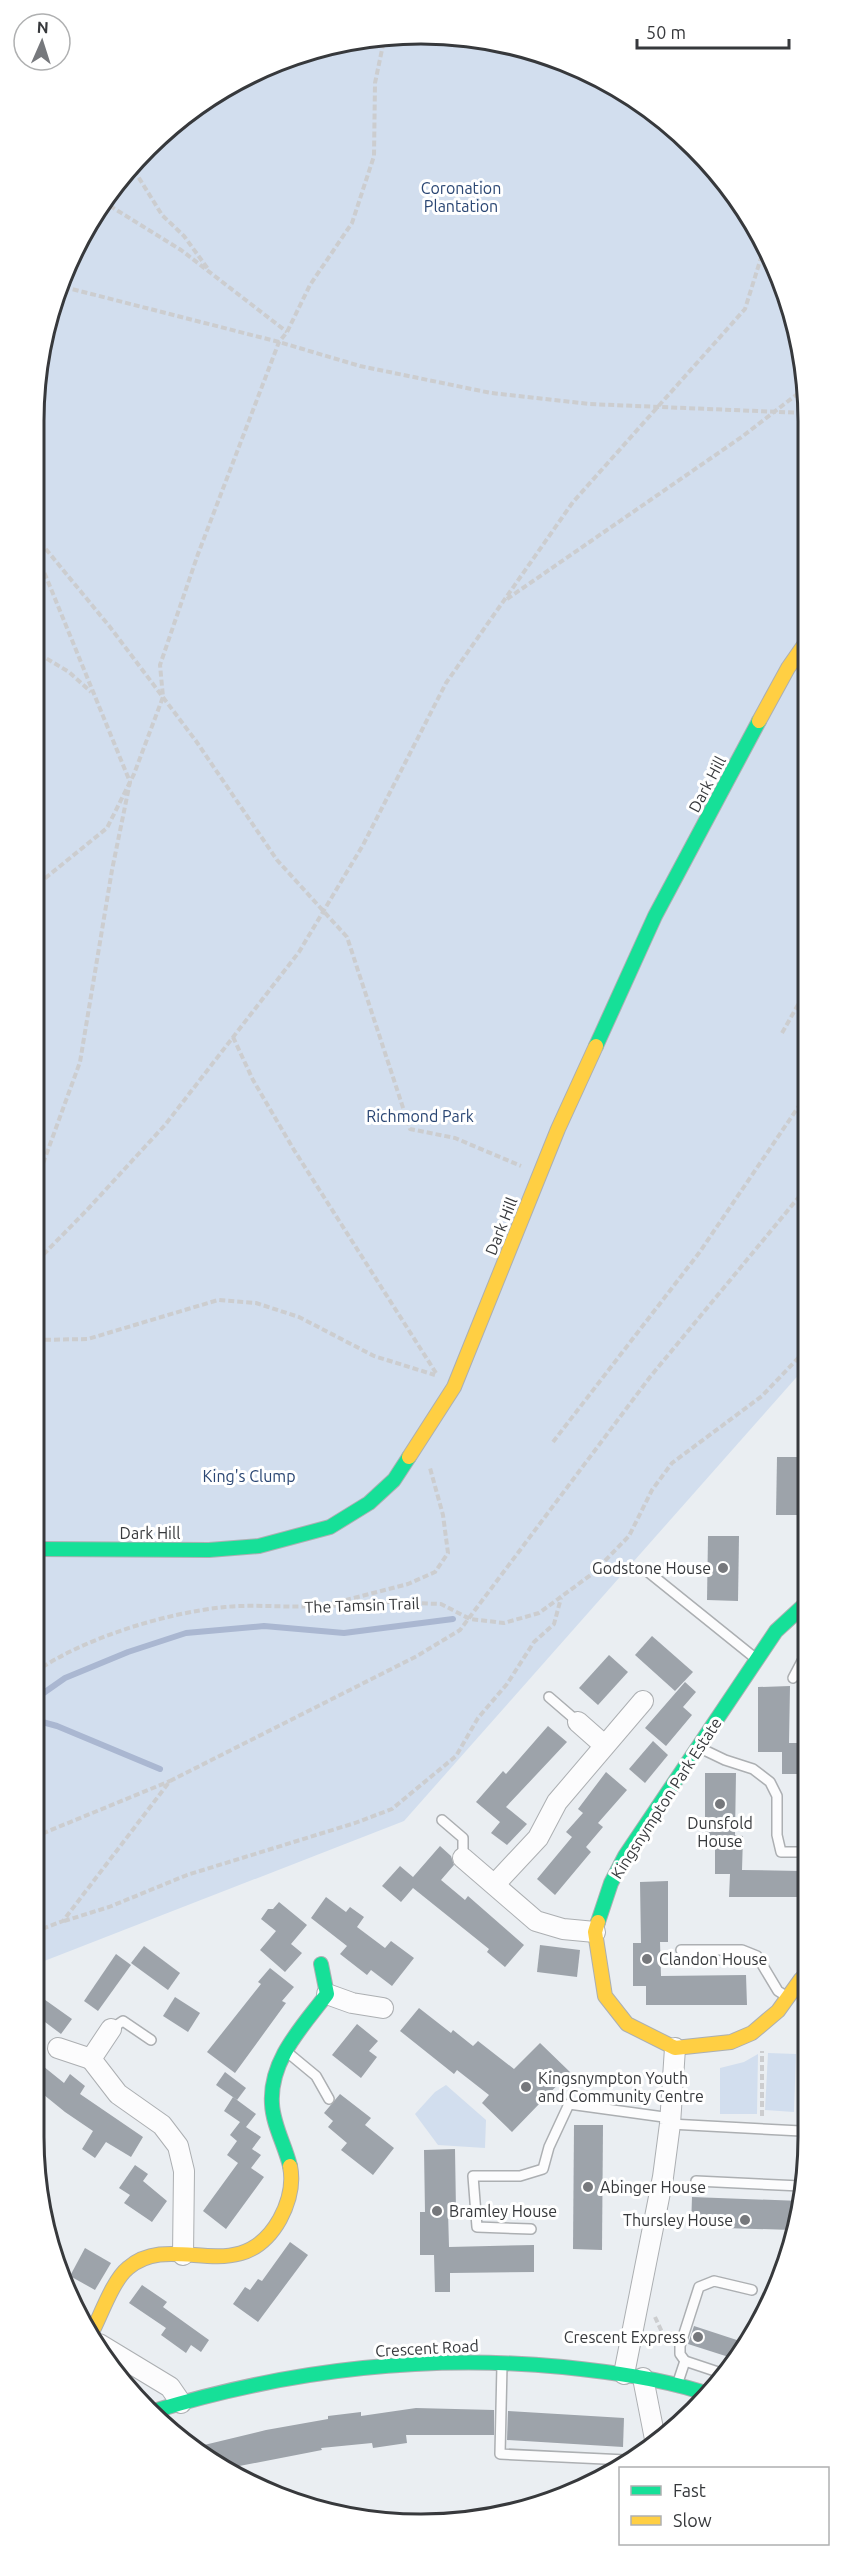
<svg xmlns="http://www.w3.org/2000/svg" width="841" height="2557" font-family="Ubuntu,sans-serif">
	<style>
		.green { fill: #d2deee }
		.lines { fill: none; stroke-linecap: round; stroke-linejoin: round }
		.stream { stroke: #aab7d1; stroke-width: 6 }
		.building { fill: #9da3aa }
		.lane-casing { stroke: #acafb2; stroke-width: 12 }
		.street-casing { stroke: #acafb2; stroke-width: 22 }
		.fast-casing { stroke: #acafb2; stroke-width: 16 }
		.slow-casing { stroke: #acafb2; stroke-width: 16 }
		.path { stroke: #cccdcf; stroke-width: 4; stroke-dasharray: 6 3; stroke-linecap: butt }
		.lane { stroke: #fcfcfd; stroke-width: 9 }
		.street { stroke: #fcfcfd; stroke-width: 20 }
		.fast { stroke: #16e098; stroke-width: 14 }
		.slow { stroke: #ffcf43; stroke-width: 14 }
		.poi-dot { fill: #76787c; stroke: #fff; stroke-width: 2 }
		.labels { text-anchor: middle; dominant-baseline: central; stroke-width: 6; stroke-linejoin: round; paint-order: stroke }
		.park-label { font-size: 16px; fill: #2a4673; stroke: #fff }
		.street-label { font-size: 16px; fill: #37393c; stroke: #fff }
		.poi-label { font-size: 16px; fill: #37393c; stroke: #fff; text-anchor: start }
		.rim { fill: none; stroke: #37393c; stroke-width: 3 }
	</style>
	<rect width="100%" height="100%" fill="#eaeef2"/>
	<g class="green">
		<path d="M345,40L496,41L614,85L712,165L768,249L805,370L802,1371L404,1821L34,1965L41,345L99,205L206,98Z"/>
		<path d="M768,2053L796,2054L794,2112L765,2110Z"/>
		<path d="M758,2054L757,2114H720V2068L744,2062Z"/>
		<path d="M446,2085L486,2120L485,2148L438,2145L415,2114L435,2092Z"/>
	</g>
	<g class="lines">
		<g class="stream">
			<path d="M35,1699L65,1678L128,1652L186,1633L264,1626L344,1633L453,1619"/>
			<path d="M35,1720L57,1726L160,1769"/>
		</g>
	</g>
	<g class="building">
		<path d="M777,1457H802V1515H776Z"/>
		<path d="M708,1536H739L738,1601L707,1600Z"/>
		<path d="M652,1636L693,1672L675,1691L635,1655Z"/>
		<path d="M609,1655L628,1672L598,1705L579,1688Z"/>
		<path d="M685,1682L696,1692L683,1707L692,1715L666,1746L645,1728Z"/>
		<path d="M790,1686L789,1743H802L801,1774H782V1752H758V1687Z"/>
		<path d="M548,1726L567,1742L506,1807L527,1824L507,1845L491,1833L500,1822L476,1802L503,1771L506,1774Z"/>
		<path d="M653,1741L668,1755L645,1783L629,1769Z"/>
		<path d="M606,1772L627,1790L598,1823L603,1827L586,1847L591,1852L555,1895L537,1879L572,1837L566,1832L583,1813L578,1809Z"/>
		<path d="M705,1773H736L735,1835L743,1836L742,1870L801,1871V1897H729L730,1874H715V1837H705Z"/>
		<path d="M440,1846L451,1856L454,1865L441,1880L465,1900L468,1896L524,1945L505,1967L487,1952L489,1949L413,1888L401,1902L382,1886L400,1866L413,1877Z"/>
		<path d="M668,1881V1942H660L661,1976L746,1975L747,2005H646V1986H633V1943H641L640,1882Z"/>
		<path d="M326,1897L346,1912L350,1907L364,1917L357,1927L385,1948L391,1941L414,1958L392,1986L371,1970L367,1975L340,1954L347,1946L311,1918Z"/>
		<path d="M279,1902L307,1925L291,1944L302,1953L285,1972L260,1950L276,1931L261,1919L268,1909H273Z"/>
		<path d="M540,1945L580,1950L577,1977L537,1972Z"/>
		<path d="M144,1946L180,1973L168,1990L131,1963Z"/>
		<path d="M116,1954L131,1965L98,2011L84,2001Z"/>
		<path d="M270,1968L294,1987L282,2001L286,2003L235,2073L207,2052L261,1984L258,1982Z"/>
		<path d="M34,1992L72,2019L61,2034L45,2022L33,2035Z"/>
		<path d="M175,1997L200,2013L188,2032L163,2016Z"/>
		<path d="M419,2008L451,2033L453,2030L473,2046L478,2041L514,2069L540,2043L570,2072L512,2132L482,2103L489,2095L457,2070L454,2074L400,2031Z"/>
		<path d="M357,2024L378,2041L369,2051L377,2057L361,2078L332,2055Z"/>
		<path d="M33,2058L64,2083L70,2074L85,2086L80,2094L143,2137L131,2157L106,2142L95,2158L82,2149L93,2131L65,2112L33,2086Z"/>
		<path d="M225,2072L246,2088L237,2100L216,2085Z"/>
		<path d="M340,2094L371,2118L365,2125L394,2148L373,2175L341,2150L347,2143L328,2127L333,2121L324,2113Z"/>
		<path d="M233,2097L256,2114L246,2127L261,2137L252,2149L261,2155L251,2168L264,2177L226,2229L203,2211L238,2163L227,2155L237,2141L230,2135L240,2122L224,2111Z"/>
		<path d="M574,2125H603L602,2250L573,2249Z"/>
		<path d="M455,2149L456,2211H448L449,2247L534,2245V2272L450,2273V2292H435L434,2255H420V2212H425L424,2150Z"/>
		<path d="M135,2165L148,2174L143,2181L167,2201L152,2222L124,2203L130,2195L119,2188Z"/>
		<path d="M692,2197L801,2201L800,2212L793,2230L691,2227Z"/>
		<path d="M290,2242L308,2255L258,2322L233,2304L245,2287L250,2290L258,2279L262,2281Z"/>
		<path d="M85,2248L111,2263L95,2290L70,2276Z"/>
		<path d="M142,2285L167,2302L163,2307L209,2340L201,2352L191,2345L186,2353L161,2335L166,2328L129,2303Z"/>
		<path d="M694,2326L746,2343L742,2352L735,2359L688,2344Z"/>
		<path d="M416,2408L494,2410V2435H406L407,2443L373,2448L372,2443L321,2448L322,2450L229,2468L200,2446L266,2430L328,2419V2416L361,2412V2416Z"/>
		<path d="M508,2411L624,2418L623,2447L507,2440Z"/>
	</g>
	<g class="lines">
		<g class="lane-casing">
			<g id="lane">
				<path d="M647,1571L755,1658"/>
				<path d="M793,1678L802,1661"/>
				<path d="M549,1697L578,1722"/>
				<path d="M700,1748L725,1760L753,1769L770,1782L777,1796V1835L781,1852H801"/>
				<path d="M442,1820L463,1838V1858"/>
				<path d="M681,1950H742L757,1956L778,1991L786,1996"/>
				<path d="M111,2029L123,2021L151,2040"/>
				<path d="M287,2052L316,2076L329,2099"/>
				<path d="M670,2124L801,2131"/>
				<path d="M696,2181L801,2186"/>
				<path d="M531,2229L477,2227L473,2176H520L543,2169L549,2147L569,2104L671,2118"/>
				<path d="M685,2361L680,2354V2346L699,2287L714,2281L752,2290"/>
				<path d="M502,2365L500,2454L626,2460"/>
				<path d="M678,2382L685,2361L721,2373"/>
			</g>
		</g>
		<g class="street-casing">
			<g id="street">
				<path d="M578,1722L604,1745"/>
				<path d="M463,1858L536,1921L563,1929L595,1932"/>
				<path d="M495,1884L538,1838L557,1802L643,1701"/>
				<path d="M327,1994L352,2003L383,2008"/>
				<path d="M111,2029L91,2059L118,2094L162,2125L178,2146L184,2171L183,2255"/>
				<path d="M58,2048L91,2059"/>
				<path d="M99,2344L170,2387L181,2403"/>
				<path d="M624,2374L663,2177L670,2124L675,2048"/>
				<path d="M643,2378L655,2439"/>
			</g>
		</g>
		<g class="fast-casing">
			<g id="fast">
				<path d="M596,1046L655,916L759,721"/>
				<path d="M35,1549L209,1550L259,1546L330,1527L369,1503L394,1480L409,1457"/>
				<path d="M598,1922L611,1883L625,1856L776,1631L802,1607"/>
				<path d="M290,2166C285,2145 273,2125 272,2104C269,2060 303,2026 327,1994L321,1964"/>
				<path d="M154,2411C288,2370 424,2354 563,2367C610,2372 657,2378 702,2392"/>
			</g>
		</g>
		<g class="slow-casing">
			<g id="slow">
				<path d="M759,721L788,668L804,645"/>
				<path d="M409,1457L454,1387L558,1129L596,1046"/>
				<path d="M598,1922L595,1932L605,1996L627,2024L675,2048L731,2042L752,2033L778,2011L801,1979"/>
				<path d="M92,2332C101,2315 113,2280 128,2268C173,2229 240,2291 280,2219C289,2202 294,2185 290,2166"/>
			</g>
		</g>
		<g class="path">
			<path d="M134,170L162,215L184,236L208,269"/>
			<path d="M102,201L181,250L287,332"/>
			<path d="M64,287L279,342L360,366L491,393L590,404L805,413"/>
			<path d="M40,542L110,627L196,741L277,860L347,937L410,1129L455,1138L521,1166"/>
			<path d="M507,599L743,436L805,388"/>
			<path d="M39,654L69,672L91,692"/>
			<path d="M38,884L107,828L134,774L163,697L160,665L198,554L279,342L287,332L310,285L352,223L374,156L375,83L384,40"/>
			<path d="M782,1033L803,996"/>
			<path d="M233,1037L253,1080L294,1150L436,1373"/>
			<path d="M37,1180L80,1062L112,870L130,782L40,562"/>
			<path d="M37,1261L86,1211L165,1125L299,952L363,845L446,683L573,502L745,309L765,245"/>
			<path d="M36,1340L88,1339L218,1300L256,1303L299,1317L374,1356L435,1375"/>
			<path d="M553,1442L699,1253L803,1100"/>
			<path d="M332,1606L383,1602L441,1604L470,1619L504,1623L539,1613L592,1574L629,1536L652,1490L672,1463L762,1396L802,1354"/>
			<path d="M319,1607L408,1584L435,1572L448,1553L443,1515L430,1468"/>
			<path d="M35,1672C84,1638 165,1613 225,1607C256,1604 289,1608 321,1606"/>
			<path d="M34,1837L170,1781"/>
			<path d="M64,1921L109,1907L187,1875L355,1823L392,1809L456,1756L478,1718L507,1684L534,1642L554,1624L561,1598"/>
			<path d="M34,1932L63,1921L170,1781L417,1656L460,1630L650,1377L803,1192"/>
			<path d="M762,2116V2051"/>
			<path d="M655,2317L667,2343"/>
		</g>
		<use href="#lane" class="lane"/>
		<use href="#street" class="street"/>
		<use href="#fast" class="fast"/>
		<use href="#slow" class="slow"/>
	</g>
	<g class="poi-dot">
		<circle cx="723" cy="1568" r="6"/>
		<circle cx="720" cy="1804" r="6"/>
		<circle cx="647" cy="1959" r="6"/>
		<circle cx="526" cy="2087" r="6"/>
		<circle cx="588" cy="2187" r="6"/>
		<circle cx="437" cy="2211" r="6"/>
		<circle cx="745" cy="2220" r="6"/>
		<circle cx="698" cy="2337" r="6"/>
	</g>
	<g class="labels">
		<g class="park-label">
			<text x="461" y="188">Coronation<tspan x="461" dy="18">Plantation</tspan></text>
			<text x="420" y="1116">Richmond Park</text>
			<text x="249" y="1476">King's Clump</text>
		</g>
		<g class="street-label">
			<text transform="translate(707 784) rotate(-62)">Dark Hill</text>
			<text transform="translate(501 1226) rotate(-68)">Dark Hill</text>
			<text x="150" y="1533">Dark Hill</text>
			<text transform="translate(362 1605) rotate(-2)">The Tamsin Trail</text>
			<text transform="translate(666 1798) rotate(-57)">Kingsnympton Park Estate</text>
			<text transform="translate(427 2348) rotate(-3)">Crescent Road</text>
		</g>
		<g class="poi-label">
			<text x="711" y="1568" text-anchor="end">Godstone House</text>
			<text x="720" y="1823" text-anchor="middle">Dunsfold<tspan x="720" dy="18">House</tspan></text>
			<text x="659" y="1959">Clandon House</text>
			<text x="538" y="2078">Kingsnympton Youth<tspan x="538" dy="18">and Community Centre</tspan></text>
			<text x="600" y="2187">Abinger House</text>
			<text x="449" y="2211">Bramley House</text>
			<text x="733" y="2220" text-anchor="end">Thursley House</text>
			<text x="686" y="2337" text-anchor="end">Crescent Express</text>
		</g>
	</g>
	<path d="M0 0H841V2557H0ZM421 44H421A377 377 0 0 1 798 421V2137A377 377 0 0 1 421 2514H421A377 377 0 0 1 44 2137V421A377 377 0 0 1 421 44Z" fill="#fff" fill-rule="evenodd"/>
	<path class="rim" d="M421 44H421A377 377 0 0 1 798 421V2137A377 377 0 0 1 421 2514H421A377 377 0 0 1 44 2137V421A377 377 0 0 1 421 44Z"/>
	<rect x="619" y="2467" width="210" height="78" fill="#ffffff" stroke="#afb0b1" stroke-width="1.5"/>
	<rect x="631" y="2486" width="30" height="9" fill="#16e098" stroke="#afb0b1" stroke-width="1.5"/>
	<text x="673" y="2497" font-size="18" fill="#37393c">Fast</text>
	<rect x="631" y="2516" width="30" height="9" fill="#ffcf43" stroke="#afb0b1" stroke-width="1.5"/>
	<text x="673" y="2527" font-size="18" fill="#37393c">Slow</text>
	<g transform="translate(42 42) rotate(3)"><circle r="28" fill="#ffffff" stroke="#afb0b1" stroke-width="1.5"/>
	<path d="M0-4.5L10 22L0 15L-10 22Z" fill="#76787c"/>
	<text y="-9" font-size="16" font-weight="bold" text-anchor="middle" fill="#37393c">N</text>
	</g>
	<path d="M637 39v9h152v-9" fill="none" stroke="#37393c" stroke-width="3"/>
	<text x="646" y="39" font-size="18" fill="#37393c" stroke="#ffffff" stroke-width="4.5" paint-order="stroke">50 m</text>
</svg>
